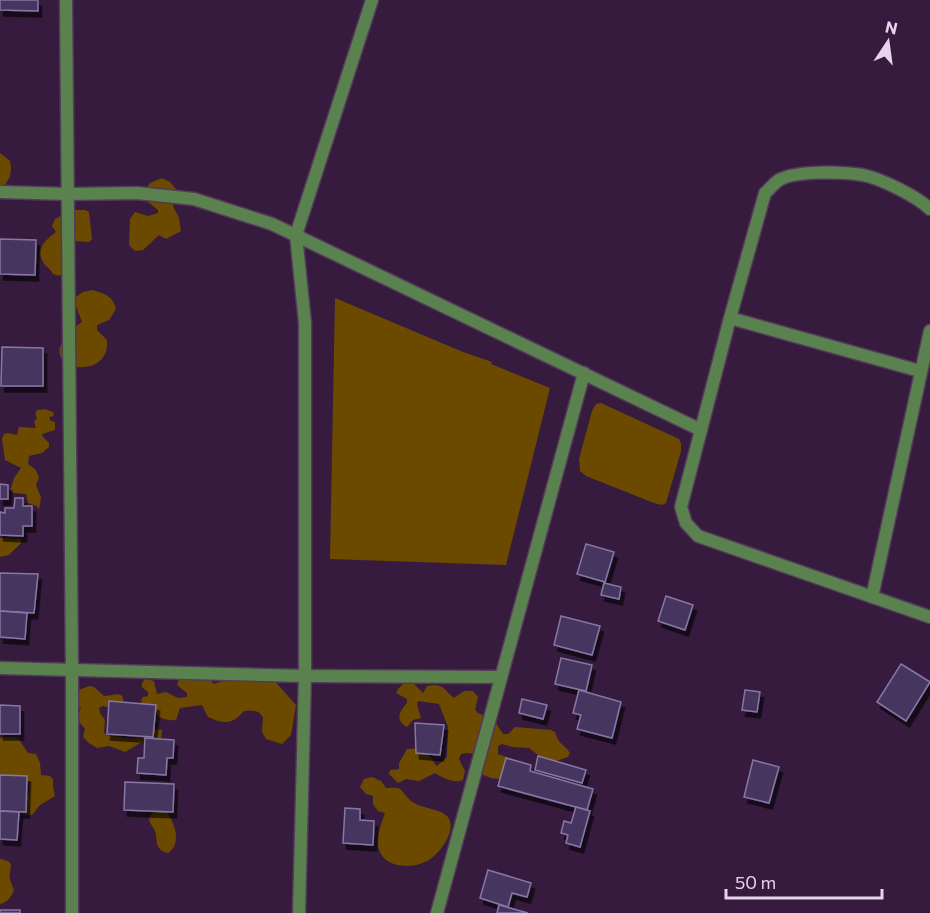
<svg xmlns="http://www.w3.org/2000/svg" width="930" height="913" font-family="Commissioner,sans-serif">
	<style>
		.green { fill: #6b4a00 }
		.building { fill: #44355f; stroke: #8677a6; stroke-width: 1.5; filter: url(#shadow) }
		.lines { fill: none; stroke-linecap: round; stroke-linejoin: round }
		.minor-casing { stroke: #53395a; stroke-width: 15 }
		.minor { stroke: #5a824e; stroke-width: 12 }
	</style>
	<defs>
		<filter id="shadow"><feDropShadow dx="3.5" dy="6" stdDeviation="0" flood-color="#0009"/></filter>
	</defs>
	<rect width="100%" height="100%" fill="#371b3e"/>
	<g class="green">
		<path d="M0,153L10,161C13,174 9,181 0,190Z"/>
		<path d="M162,178L170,182L176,189L173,206L179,218L181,231L166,239L159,235L143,250L135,251L129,245L130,219L135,212L148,216L158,213V210L148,202L145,190L150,183Z"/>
		<path d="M72,210H85L89,212L92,239L89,242L73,241L70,245C71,247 76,253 76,255C77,262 64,273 59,276L53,274C50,268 46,267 43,262C35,248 46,240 56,232L52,226L55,219Z"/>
		<path d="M92,290C104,293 113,296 116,309L109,320L97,325V330L107,340C112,387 18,368 82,322L76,306V297L83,292Z"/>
		<path d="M335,298L463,352L492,362L491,364L550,388L506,565L330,559Z"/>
		<path d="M601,403L679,439L681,443V451L666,503L662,505L654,503L586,476L580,471L579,459L592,411L596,404Z"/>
		<path d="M45,409L53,412L54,416L49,417L51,421L55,422V430L42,434L43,437L49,443V447L42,453L29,456L28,464L35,469L39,477L36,485L41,497L39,510L37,506L28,503L26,494L14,493L10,491L14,478L21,468L5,460L2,439L4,434L8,433L17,435L19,427L36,428L34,422L37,418L35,414L37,410Z"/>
		<path d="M0,538L21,539V543L9,555L0,557Z"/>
		<path d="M181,678H208L214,684L231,678H272L296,705L291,735L282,744L266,739L262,732L263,718C259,710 253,710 244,711C232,725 224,724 208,717L202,705L180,708L176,720C160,722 155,712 142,705L141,700L143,697L148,696V692L142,687V683L145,679L154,681L157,694L166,692L178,698L187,697V693L177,685L178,681Z"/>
		<path d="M404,683L414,684L423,693L427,686C444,683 443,689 454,698L464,691H473L478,697L475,710L478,713L494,720L503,734H508L515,727L551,730L555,732C559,746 565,744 570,753L568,757L556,761L542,758L529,748L513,747L502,744L498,746V754L515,760L500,779L491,778L479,773L478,754L466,753L461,754L459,759L465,771L463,780C454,784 443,778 435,773L419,781L406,779L398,783L389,774L390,770L399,769V763L407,749C431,748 424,751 437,766L447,757L448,727L439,704L418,701L417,705L421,718L413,720L407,727C395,721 399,711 407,703V699L396,693L398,689Z"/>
		<path d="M89,686L94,687L104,696C112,696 125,689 123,703L111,708L103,706L99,708L100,713L105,720L104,732L106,735L133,739L153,729L162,730L161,739L153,743H140L125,752L109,746L97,748L89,743L83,737L85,729L77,719L81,708L77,705L76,691Z"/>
		<path d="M9,737L18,738L28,753L36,754L40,763L41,775L50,776L53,779V787L55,796L40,805L32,815L23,814L22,810C25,801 33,791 28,782L0,775V738Z"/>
		<path d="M372,777L381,781L386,788C404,787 399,789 409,799C412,803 420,806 425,807C432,810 441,810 447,816C459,829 439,855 427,861C410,870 380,868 378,844C377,834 382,822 385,813L378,811L373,804V796L366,794L360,787L364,779Z"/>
		<path d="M162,807C173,817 184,843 168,853C152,849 159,838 154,829C152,826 150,823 149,820L153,808Z"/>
		<path d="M0,859C18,862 8,868 10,879C11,883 13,887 14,890C12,896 7,903 0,904Z"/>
	</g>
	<g class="building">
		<path d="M0,0H38V11L0,10Z"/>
		<path d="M0,239L36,240L35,275L0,274Z"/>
		<path d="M2,347L43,348V386H1Z"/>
		<path d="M0,484L8,485V499H0Z"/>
		<path d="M15,498H23V506H32V526H23V536L0,535V512L5,513V508H14Z"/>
		<path d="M586,544L614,552L605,582L577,574Z"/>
		<path d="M0,573L38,574L34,613L0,611Z"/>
		<path d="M604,583L621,587L619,599L601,595Z"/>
		<path d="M666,596L693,605L685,630L658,621Z"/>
		<path d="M0,611L27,613L25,639L0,637Z"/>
		<path d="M561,616L600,626L592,655L554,645Z"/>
		<path d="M561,658L592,665L586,691L555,684Z"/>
		<path d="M901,664L930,682L906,721L877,702Z"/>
		<path d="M579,690L621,702L612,738L577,729L581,715L573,713Z"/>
		<path d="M745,690L760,692L757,712L742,710Z"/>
		<path d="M522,699L547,705L543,719L519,713Z"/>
		<path d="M109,701L156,705L153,737L107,734Z"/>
		<path d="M0,705L20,706V734H0Z"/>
		<path d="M415,723L444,725L440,755L416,753Z"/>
		<path d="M145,738L174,740L173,758H167L166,775L137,773L138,758H144Z"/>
		<path d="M538,756L586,770L582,783L535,770Z"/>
		<path d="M506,758L531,765L530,771L593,789L587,810L498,786Z"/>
		<path d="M753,760L779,767L769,803L744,797Z"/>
		<path d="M0,775L27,776L26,812L0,811Z"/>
		<path d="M125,782L174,784L173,812L124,810Z"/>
		<path d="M576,807L590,811L580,847L566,843L568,835L561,833L564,821L571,823Z"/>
		<path d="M345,808L360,809V820L374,821L373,845L343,843Z"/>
		<path d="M0,811L19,812L17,840L0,839Z"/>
		<path d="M488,870L531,883L527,897L512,893L508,907L480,898Z"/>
		<path d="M499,905L528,913H497Z"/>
		<rect x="0" y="910" width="20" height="3"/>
	</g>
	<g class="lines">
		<g class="minor-casing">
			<g id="minor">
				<path d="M66,0L72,670V913"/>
				<path d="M0,192L67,194L137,193L194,199L272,224L701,430"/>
				<path d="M930,209C916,196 882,179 863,175C843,172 796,170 779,180C774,183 770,189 765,193L730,318L681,507L686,523L698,536L930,617"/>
				<path d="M730,318L920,371"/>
				<path d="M872,597L930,331"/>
				<path d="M0,668L305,676L501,677"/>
				<path d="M299,913L305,676V323L296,235L372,0"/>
				<path d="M437,913L584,373"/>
			</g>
		</g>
		<use href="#minor" class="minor"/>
	</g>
	<g transform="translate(888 42) rotate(13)" stroke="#371b3e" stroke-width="4.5" paint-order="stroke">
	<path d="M0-4.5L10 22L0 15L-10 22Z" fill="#e6d4eb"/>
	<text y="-9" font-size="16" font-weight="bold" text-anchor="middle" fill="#e6d4eb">N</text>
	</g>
	<path d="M726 889v9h156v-9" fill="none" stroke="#e6d4eb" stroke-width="3"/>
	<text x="735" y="889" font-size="18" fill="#e6d4eb" stroke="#371b3e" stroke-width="4.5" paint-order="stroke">50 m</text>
</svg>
